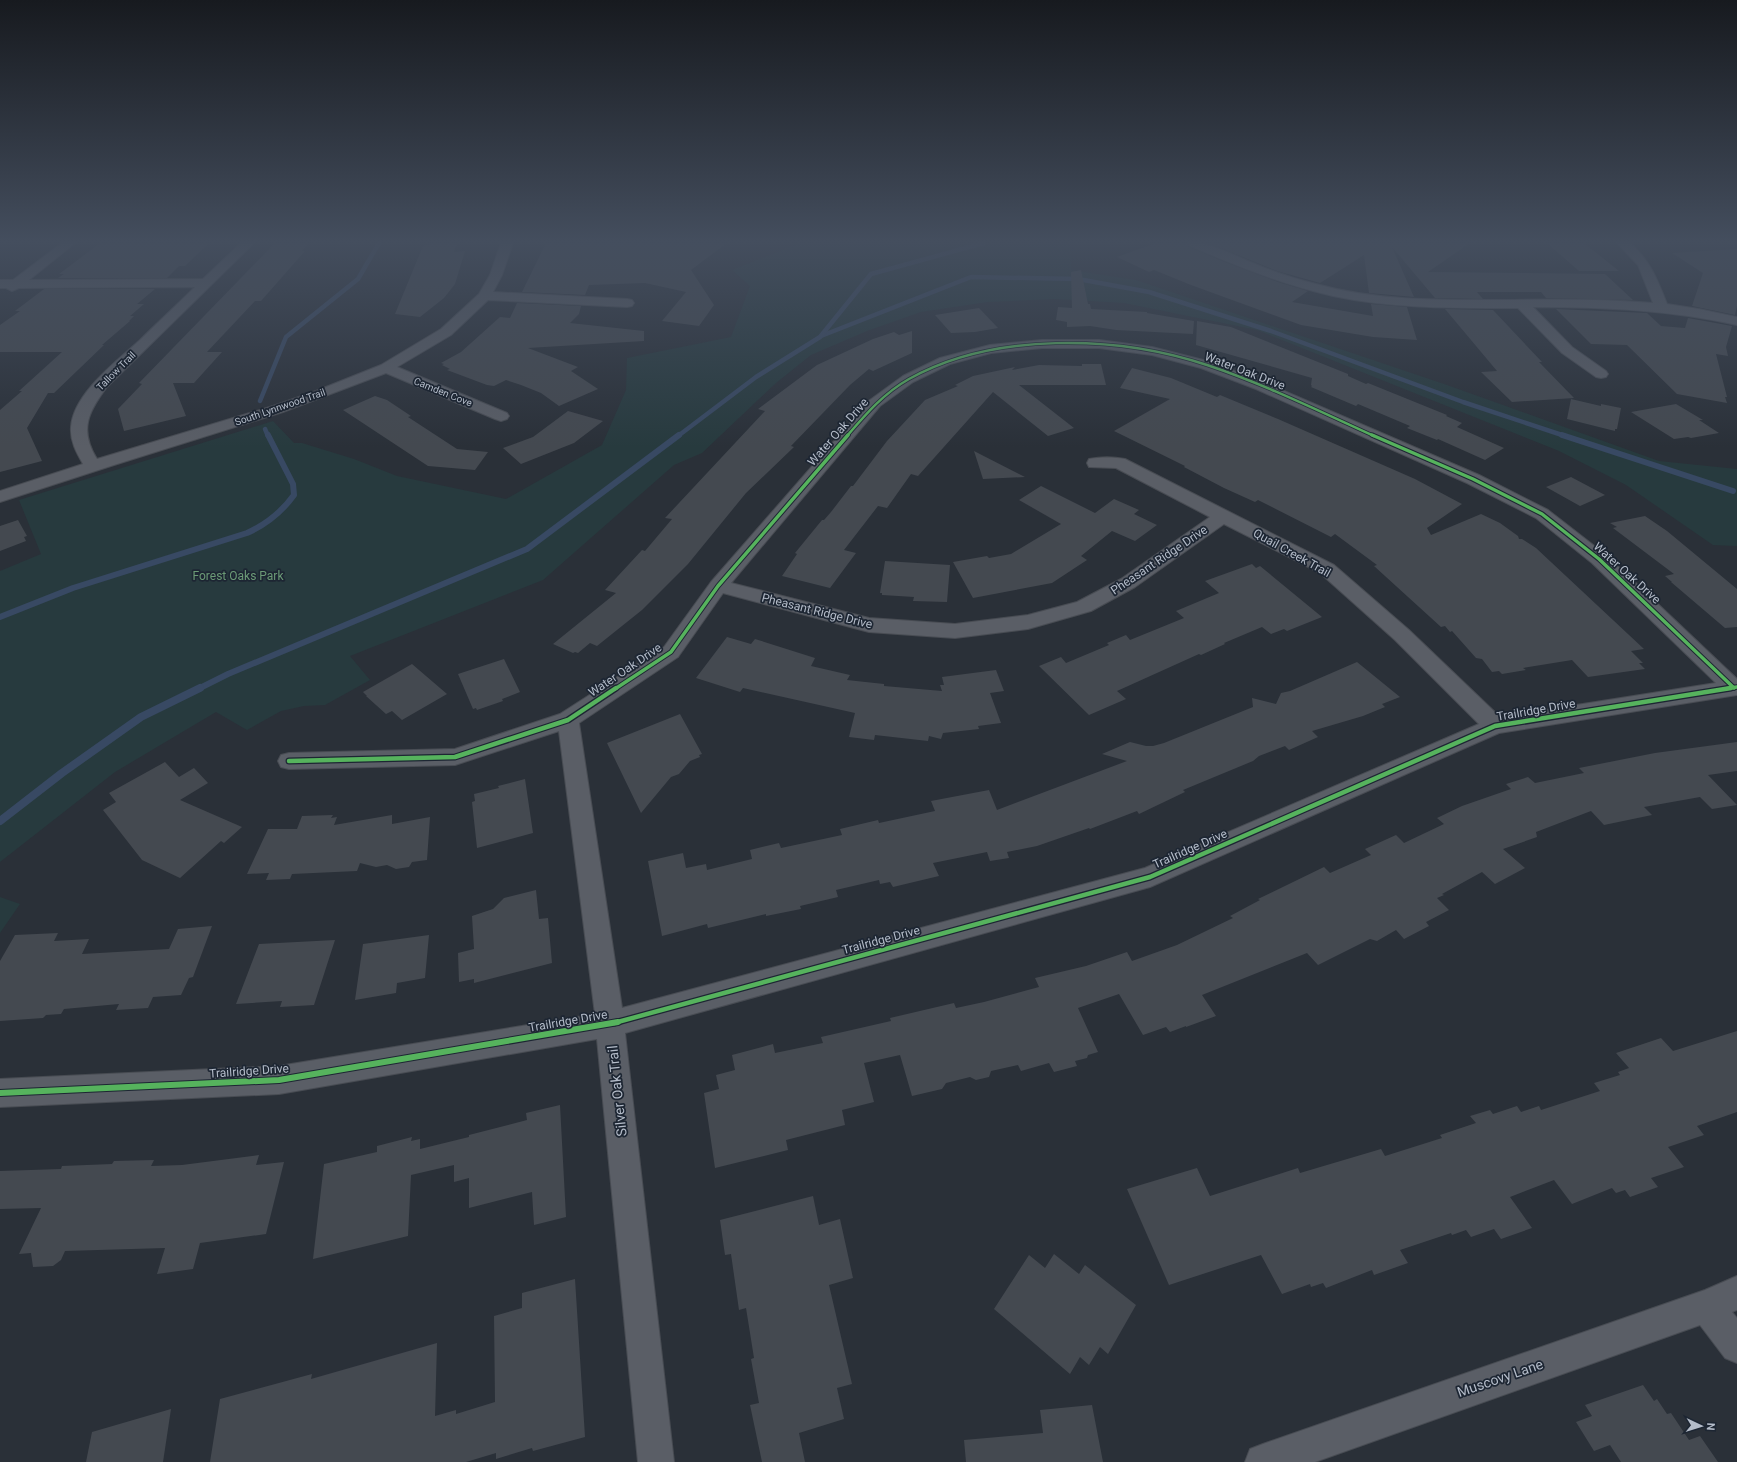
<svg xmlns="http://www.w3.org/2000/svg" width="1737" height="1462" font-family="Roboto,sans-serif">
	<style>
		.green { fill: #273a3e }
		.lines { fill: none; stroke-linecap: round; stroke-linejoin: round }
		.stream-far2 { stroke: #384963; stroke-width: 4.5 }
		.stream-far1 { stroke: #384963; stroke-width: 6 }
		.stream { stroke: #384963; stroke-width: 8 }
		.building { fill: #444950 }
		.minor-casing { stroke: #484c53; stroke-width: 2 }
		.minor { fill: #5a5e66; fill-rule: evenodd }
		.cycleway-far3-casing { stroke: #1d2633; stroke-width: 4 }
		.cycleway-far2-casing { stroke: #1d2633; stroke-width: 5.5 }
		.cycleway-far1-casing { stroke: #1d2633; stroke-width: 7 }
		.cycleway-casing { stroke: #1d2633; stroke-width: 8 }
		.cycleway-far3 { stroke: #56b35d; stroke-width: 2.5 }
		.cycleway-far2 { stroke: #56b35d; stroke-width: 3.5 }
		.cycleway-far1 { stroke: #56b35d; stroke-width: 4.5 }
		.cycleway { stroke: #56b35d; stroke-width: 6 }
		.labels { text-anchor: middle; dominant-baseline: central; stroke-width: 3.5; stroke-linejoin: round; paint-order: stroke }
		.far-street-label { font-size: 10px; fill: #b4bcc9; stroke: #1d2633 }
		.street-label { font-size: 12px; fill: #b4bcc9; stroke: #1d2633 }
		.park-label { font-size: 12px; fill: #6b9a76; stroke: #1d2633 }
		.near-street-label { font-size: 14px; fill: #b4bcc9; stroke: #1d2633 }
	</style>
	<rect width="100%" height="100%" fill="#2a3038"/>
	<g class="green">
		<path d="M800,243H1070L1071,270L1136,280L1447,385L1659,461L1737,469V546L1713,545L1626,485L1559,451L1257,330L1124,303L1055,299L988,302L921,312L867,331L811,355L776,383L702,453L674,465L543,580L350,656L370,680L325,705L304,706L281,711L247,730L216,712L115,772L0,862V571L41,554L19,500L273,421L294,443H302L354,459L397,476L506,499L602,445L626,390L627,358L731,337L750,286L732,270Z"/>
		<path d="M0,897L20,904L0,933Z"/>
	</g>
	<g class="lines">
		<g class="stream-far2">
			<path d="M821,336L971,277L1078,279L1149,292L1271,331L1463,402L1565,436"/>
			<path d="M260,401L286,337L358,279L379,243"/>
			<path d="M265,429L268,436"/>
			<path d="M678,436L756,377L820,337L871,274L984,243"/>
		</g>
		<g class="stream-far1">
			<path d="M1562,435L1733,491"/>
			<path d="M0,617L73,588L247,533C267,524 281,513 294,495L293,484L268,435"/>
			<path d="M198,689L228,674L527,549L679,435"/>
		</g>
		<path class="stream" d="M0,821L62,773L141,717L200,688"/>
	</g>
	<g class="building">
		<path d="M275,243L308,244L302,251H305L261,301H255L207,352H222L194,383H173L186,416L124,431L118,409L142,384L139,383Z"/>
		<path d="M430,243H457L454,252L465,251L455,284L444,298L420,317L395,314L423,246L429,245Z"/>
		<path d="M546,243H727L691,270L714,305L699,326L662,321L686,292L645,283L589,285L585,295L522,292Z"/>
		<path d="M1156,243H1187L1189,247L1225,262L1278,282L1308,291L1292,302L1373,316L1371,304L1407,307L1417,340L1373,337L1301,325L1191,285L1154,270L1149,272L1117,257Z"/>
		<path d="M1205,243H1470L1428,272L1605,274L1633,300L1546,298L1541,292H1477L1483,299L1435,298L1392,247L1414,297L1369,293L1364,255L1320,283L1277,271L1221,248Z"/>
		<path d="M1547,243H1584L1619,271H1579Z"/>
		<path d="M99,244H208L185,266H179L167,278H58L64,274H59Z"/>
		<path d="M1737,249V306L1735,315L1692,306L1703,273L1672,253Z"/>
		<path d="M1081,270L1088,304H1090L1091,309L1147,312V313L1194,321L1193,334L1116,330L1090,326L1067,327V322L1056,320L1058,307L1072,308L1071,272Z"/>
		<path d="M44,289H155L137,304H144L130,316H134L129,321H130L102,345H104L54,393H48L27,428L42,461L0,472V410L22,391H19L62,352H0V325L20,311H15Z"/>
		<path d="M517,303L581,306L579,314L570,323L644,331V341L528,348L578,367L571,371L598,389L559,406L541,393L521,385L506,380L494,386L487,385L447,370L450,369L442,365L444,364L441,363L461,352L500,317L510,318Z"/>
		<path d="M979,308L998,328L975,332L951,333L935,315Z"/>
		<path d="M1445,309L1493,310L1542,362H1539L1574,398L1512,402L1481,372L1497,371Z"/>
		<path d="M1556,309L1647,313L1661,326L1685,328L1688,318L1732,326L1726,347L1728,356L1716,354L1727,397H1725L1727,403L1677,394L1627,345L1591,344Z"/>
		<path d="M1197,321L1231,327L1348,374V376L1366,384L1368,383L1447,415L1446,416L1462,423L1457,427L1504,448L1485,460L1438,439L1437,440L1407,428L1410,426L1358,404L1356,406L1311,387L1312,386L1311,385L1312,378L1196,345Z"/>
		<path d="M912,331V353L873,371L869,369L850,385L791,446L794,447L746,493L688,564L642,610L597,646L590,643L578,653L575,652L573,653L553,644L616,593L605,590L642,550L645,551L672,519L665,518L765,411L758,409L817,365L873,339L894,332L899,335Z"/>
		<path d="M1082,364H1101L1106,385H1019L1074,428L1048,436L993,392L918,476L911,474L887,508L878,506L844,550L856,553L830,588L782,576L797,554L795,553L822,520H824L831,512L851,486H853L887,441L925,400L958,386L955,385L973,376L1015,367L1012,370L1039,365L1082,366Z"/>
		<path d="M1132,368L1171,378L1217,397L1220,395L1278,419L1415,479L1462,504L1427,528L1431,535L1481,514L1500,523L1518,536L1519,539H1522L1536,548L1644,649L1631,651L1643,663H1639L1645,669L1588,677L1572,660L1523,668L1526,670L1502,674L1499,671L1492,672L1482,659L1476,658L1452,631L1450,632L1445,626L1441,627L1374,566L1377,565L1335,534L1331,537L1258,500L1255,502L1224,488L1184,467L1185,466L1114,431L1170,399L1120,388Z"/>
		<path d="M375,396L387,400L411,416L408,417L457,449L488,452L475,470L428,466L343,410Z"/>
		<path d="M1571,399L1601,406V404L1621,408L1617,429H1615V431L1567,419Z"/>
		<path d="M1676,404L1703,420H1699L1719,433L1691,438L1688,437L1674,439L1631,412Z"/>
		<path d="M568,411L603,421L574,443L521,464L503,448L533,437Z"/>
		<path d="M974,451L1025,477L983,479Z"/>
		<path d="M1571,477L1605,495L1580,506L1546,487Z"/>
		<path d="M1041,486L1095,513L1114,499L1139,510L1134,514L1157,525L1135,541L1112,531L1081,556L1087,560L1052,583L973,598L953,562L987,556L989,558L1011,554L1061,524L1019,500Z"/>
		<path d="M1645,516L1667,531L1737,589V627L1725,628L1671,582H1672L1665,576L1674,574L1613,528L1617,527L1610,523Z"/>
		<path d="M18,520L27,536L24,537L26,541L0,551V526Z"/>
		<path d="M885,561L950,565L947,602L913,601L914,597L882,595V593H880Z"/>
		<path d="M1252,564L1256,568L1260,566L1322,617L1287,631L1284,629L1271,634L1262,627L1224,643L1225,644L1201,655L1199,654L1117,691L1126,699L1089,715L1039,666L1061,657L1066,663L1109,645L1107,643L1126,635L1130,640L1184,618L1176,611L1219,593L1205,581Z"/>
		<path d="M727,637L751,644L755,639L815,658L811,666L850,675L847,680L884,684V686L942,691L940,685H944L942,677L996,670L1004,691L990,693L1001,723L978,726L979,729L943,733L941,739L929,736L928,741L875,735L874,740L849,737L855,713L743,688L740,692L696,678Z"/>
		<path d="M504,659L520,692L502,699L503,701L477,710L476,708L473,709L458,674Z"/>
		<path d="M1357,662L1400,697L1382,704L1385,707L1363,716L1312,731L1318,737L1289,750L1285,746L1259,756L1253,761L1183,790L1185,792L1139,814L1137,811L1090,829L1089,828L1037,846L1007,852L1009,858L990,861L987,852L933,863L939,876L893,887L890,882L880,884L879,880L836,890L838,897L800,906L801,909L766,916V914L708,928L707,924L662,936L648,861L683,853L686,868L706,864L707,870L752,859L750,850L779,843L781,848L842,835L840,829L878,820L879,823L935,811L931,801L989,790L997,810L1127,761L1102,754L1130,742L1146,746H1153L1164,743L1253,707L1252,698L1276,704L1281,693L1290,691Z"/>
		<path d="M412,664L447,694L402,720L392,711L386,714L366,696H367L363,692Z"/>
		<path d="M680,714L702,754L699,755L700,757L690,761L679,774L671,777L641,813L607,743Z"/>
		<path d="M1737,742V771L1708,775L1737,805L1712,809L1700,797L1644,807L1652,815L1604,825L1591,811L1536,832L1537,837L1503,849L1525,868L1495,884L1482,872L1442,894L1444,895L1437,898L1449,910L1426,922L1429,926L1404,939L1396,930L1377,941L1370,939L1318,965L1307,953L1202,995L1216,1016L1186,1027V1026L1170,1032L1166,1027L1143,1035L1119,994L1078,1008L1098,1052L1088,1055L1087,1058L1075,1061L1077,1066L1054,1072L1049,1063L1021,1071L1018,1065L991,1071L989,1077L976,1080L970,1077L946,1083L942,1089L912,1096L900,1055L864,1063L874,1102L842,1110L845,1125L786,1140L788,1150L715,1168L704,1093L719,1089L716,1075L735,1070L732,1055L773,1044L775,1053L823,1043L821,1037L891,1021L890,1018L954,1003L956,1008L984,1002L1039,987L1035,978L1086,966L1127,952L1132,961L1177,945L1233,918L1230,916L1260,900L1258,899L1324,867L1330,873L1371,855L1365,849L1396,835L1404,843L1444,824L1437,818L1462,806L1511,789L1506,784L1528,777L1535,783L1584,773L1579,768L1655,753Z"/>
		<path d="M165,762L179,777L194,768L208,783L180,800L242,827L224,843L221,841L180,878L142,860L103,810L116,802L109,793Z"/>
		<path d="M525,779L533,833L477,848L472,802L475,801L474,794L499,788L498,786Z"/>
		<path d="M333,815L331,818L337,817L334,825L392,815V824L430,817L427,860L412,862L409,867L396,869L387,865L376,867L360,863L357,871L292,874L290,879L266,880L269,873L247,874L268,829H297L302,816Z"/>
		<path d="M536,890L539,919L548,918L552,963L474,983V979L459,982L458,953L474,949L472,916L493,909L504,898Z"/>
		<path d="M212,926L193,977L189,978L181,995L153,997L148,1008L116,1010L119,1004L64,1009L61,1014L46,1015L43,1018L0,1021V961L15,935L58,933L54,941L89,939L82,954L169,949L178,929Z"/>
		<path d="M429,935L425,978L397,983L396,993L355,1000L363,944Z"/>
		<path d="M335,940L314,1005L280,1007L282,1001L236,1004L259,944Z"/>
		<path d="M1737,1031V1112L1697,1126L1704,1135L1668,1147L1684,1167L1651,1178L1658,1187L1630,1197L1625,1190L1616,1193L1612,1188L1572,1204L1554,1180L1510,1197L1532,1228L1501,1239L1494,1229L1471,1237L1466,1230L1452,1235L1451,1233L1400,1250L1408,1263L1374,1275L1372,1270L1326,1288L1323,1283L1311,1287L1310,1284L1282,1294L1261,1255L1169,1285L1127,1189L1197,1168L1210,1196L1298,1168L1300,1173L1381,1149L1385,1156L1442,1138L1440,1135L1476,1123L1470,1116L1490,1110L1493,1114L1517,1106L1521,1112L1539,1106L1541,1110L1600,1091L1594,1083L1620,1075L1618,1072L1629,1068L1616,1053L1661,1038L1673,1051Z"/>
		<path d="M560,1105L566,1217L534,1225L532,1192L469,1208V1178L454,1182V1165L411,1175L408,1236L313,1259L324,1164L377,1152V1146L412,1137L411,1141L420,1139V1149L469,1137V1135L527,1120L526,1113Z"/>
		<path d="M259,1155L256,1165L284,1162L266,1234L200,1243L193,1269L157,1274L165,1248L65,1251L61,1260L53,1266L33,1267L31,1253L19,1254L41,1208L0,1209V1171L61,1169L62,1166L112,1164L114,1161L154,1160L151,1166L182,1165Z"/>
		<path d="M813,1196L819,1225L840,1219L853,1278L829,1285L852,1384L837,1388L844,1419L799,1433L805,1462H762L750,1405L759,1403L751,1359L754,1358L746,1308L739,1310L731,1254L725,1255L720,1220Z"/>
		<path d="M1054,1254L1079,1274L1085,1265L1136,1305L1108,1354L1100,1347L1089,1365L1080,1357L1070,1374L994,1309L1029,1255L1045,1268Z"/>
		<path d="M575,1279L585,1437L533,1451L532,1448L496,1459V1453L466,1462H210L220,1399L312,1374L311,1379L437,1343L435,1416L456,1410V1414L495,1402L494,1316L522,1308V1293Z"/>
		<path d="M1643,1385L1654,1401L1657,1399L1667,1414L1671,1413L1689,1440L1700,1436L1718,1462H1621L1610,1445L1594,1451L1576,1422L1592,1416L1585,1405Z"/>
		<path d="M1092,1405L1103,1462H966L964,1440L1043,1433L1040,1410Z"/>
		<path d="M171,1409L163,1462H86L92,1432Z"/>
	</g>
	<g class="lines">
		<g class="minor-casing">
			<g id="minor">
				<path d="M62,243H75L29,280L203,279L241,243H254L107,387C88,412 79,430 97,459L273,406L316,391L381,365L441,329L479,294L490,275L501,243H513L502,275L493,292L627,299L632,300L634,303L632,306L627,307L488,300L451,335L397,367L507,413L509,416L507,419L501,421L495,419L386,373L283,412L114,465L0,502V491L83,464C76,452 70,441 71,427C73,394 117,361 140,340C158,322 177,305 195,287L19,288L12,291L6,288H0V280H13Z"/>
				<path d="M1188,243C1210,241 1232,255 1253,263C1274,272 1295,279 1316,284C1381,302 1448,300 1514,300C1561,299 1607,299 1653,303L1638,265L1617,243H1630C1650,260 1658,281 1667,304L1699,309L1737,317V325C1669,310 1603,307 1533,307L1572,347L1606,371L1608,374L1606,377L1601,378L1596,377L1562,353L1518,308C1456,308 1394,309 1333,296C1283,285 1237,266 1190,246Z"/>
				<path d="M1042,340H1099L1152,347L1211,362L1266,383L1479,475L1548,510L1606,555L1737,679V695L1499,733L1150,887L625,1033L674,1462H638L597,1039L279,1094L0,1107V1079L279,1066L595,1014L559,731L455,765L289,769L281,767L278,761L281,755L289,753L455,749L560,714L664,647L711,582L870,400L903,376L940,358L990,345ZM1042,348H1099L1152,355L1201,368L1256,389L1467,483L1536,518L1592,563L1716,683L1500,717L1409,630L1334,565L1125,459C1114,457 1100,457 1089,459L1087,463L1089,467L1116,468L1210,517L1121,579L1077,602L1028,615L955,624L869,618L731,583L880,406L913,382L950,364L991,353ZM1224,524L1320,573L1395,640L1479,724L1145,868L622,1008L579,723L678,657L723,593L869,632L955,638L1028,629L1091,611L1135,587Z"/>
				<path d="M1737,1276V1310L1732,1312L1737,1318V1363L1725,1358L1700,1325L1315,1462H1245L1250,1449L1263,1444L1705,1290Z"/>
			</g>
		</g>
		<use href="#minor" class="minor"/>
		<g class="cycleway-far3-casing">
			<path id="cycleway-far3" d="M847,436C866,414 884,393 909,379C993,332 1117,335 1207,365C1264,384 1319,411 1374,436"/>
		</g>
		<g class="cycleway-far2-casing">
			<g id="cycleway-far2">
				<path d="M1372,435L1473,479L1542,514L1599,559L1734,688"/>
				<path d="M615,689L671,652L718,586L848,435"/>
				<path d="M1724,689L1737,687"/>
			</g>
		</g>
		<g class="cycleway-far1-casing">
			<g id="cycleway-far1">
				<path d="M289,761L455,757L568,720L616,688"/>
				<path d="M614,1023L1150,877L1495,726L1731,688"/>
			</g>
		</g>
		<g class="cycleway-casing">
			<path id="cycleway" d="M0,1093L279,1080L618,1022"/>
		</g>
		<use href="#cycleway-far3" class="cycleway-far3"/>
		<use href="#cycleway-far2" class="cycleway-far2"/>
		<use href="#cycleway-far1" class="cycleway-far1"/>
		<use href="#cycleway" class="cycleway"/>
	</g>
	<linearGradient id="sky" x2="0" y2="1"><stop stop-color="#171a1f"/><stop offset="0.54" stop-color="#444e5e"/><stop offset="1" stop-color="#444e5e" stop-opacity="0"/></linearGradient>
	<rect width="1737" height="447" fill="url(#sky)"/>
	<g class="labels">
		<g class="far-street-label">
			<text transform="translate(116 371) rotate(-45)">Tallow Trail</text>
			<text transform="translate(443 392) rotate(22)">Camden Cove</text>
			<text transform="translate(280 407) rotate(-19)">South Lynnwood Trail</text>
		</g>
		<g class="street-label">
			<text transform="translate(1245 371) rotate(21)">Water Oak Drive</text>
			<text transform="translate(838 432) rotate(-49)">Water Oak Drive</text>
			<text transform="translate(1292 553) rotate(29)">Quail Creek Trail</text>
			<text transform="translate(1159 560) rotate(-34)">Pheasant Ridge Drive</text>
			<text transform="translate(1627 573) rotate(42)">Water Oak Drive</text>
			<text transform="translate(817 611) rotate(14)">Pheasant Ridge Drive</text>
			<text transform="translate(625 670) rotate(-34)">Water Oak Drive</text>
			<text transform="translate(1536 710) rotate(-10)">Trailridge Drive</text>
			<text transform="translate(1190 849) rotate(-24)">Trailridge Drive</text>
			<text transform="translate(881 940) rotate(-15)">Trailridge Drive</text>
			<text transform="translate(568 1021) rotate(-10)">Trailridge Drive</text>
			<text transform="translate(249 1071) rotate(-4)">Trailridge Drive</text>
		</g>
		<g class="park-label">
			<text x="238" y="576">Forest Oaks Park</text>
		</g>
		<g class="near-street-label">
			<text transform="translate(617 1091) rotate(-96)">Silver Oak Trail</text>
			<text transform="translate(1500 1378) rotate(-19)">Muscovy Lane</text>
		</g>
	</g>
	<g transform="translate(1701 1426) rotate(94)" stroke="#1d2633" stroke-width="3" paint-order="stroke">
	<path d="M0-3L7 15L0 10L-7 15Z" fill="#b4bcc9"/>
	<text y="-6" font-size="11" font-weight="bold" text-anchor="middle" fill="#b4bcc9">N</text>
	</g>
</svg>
